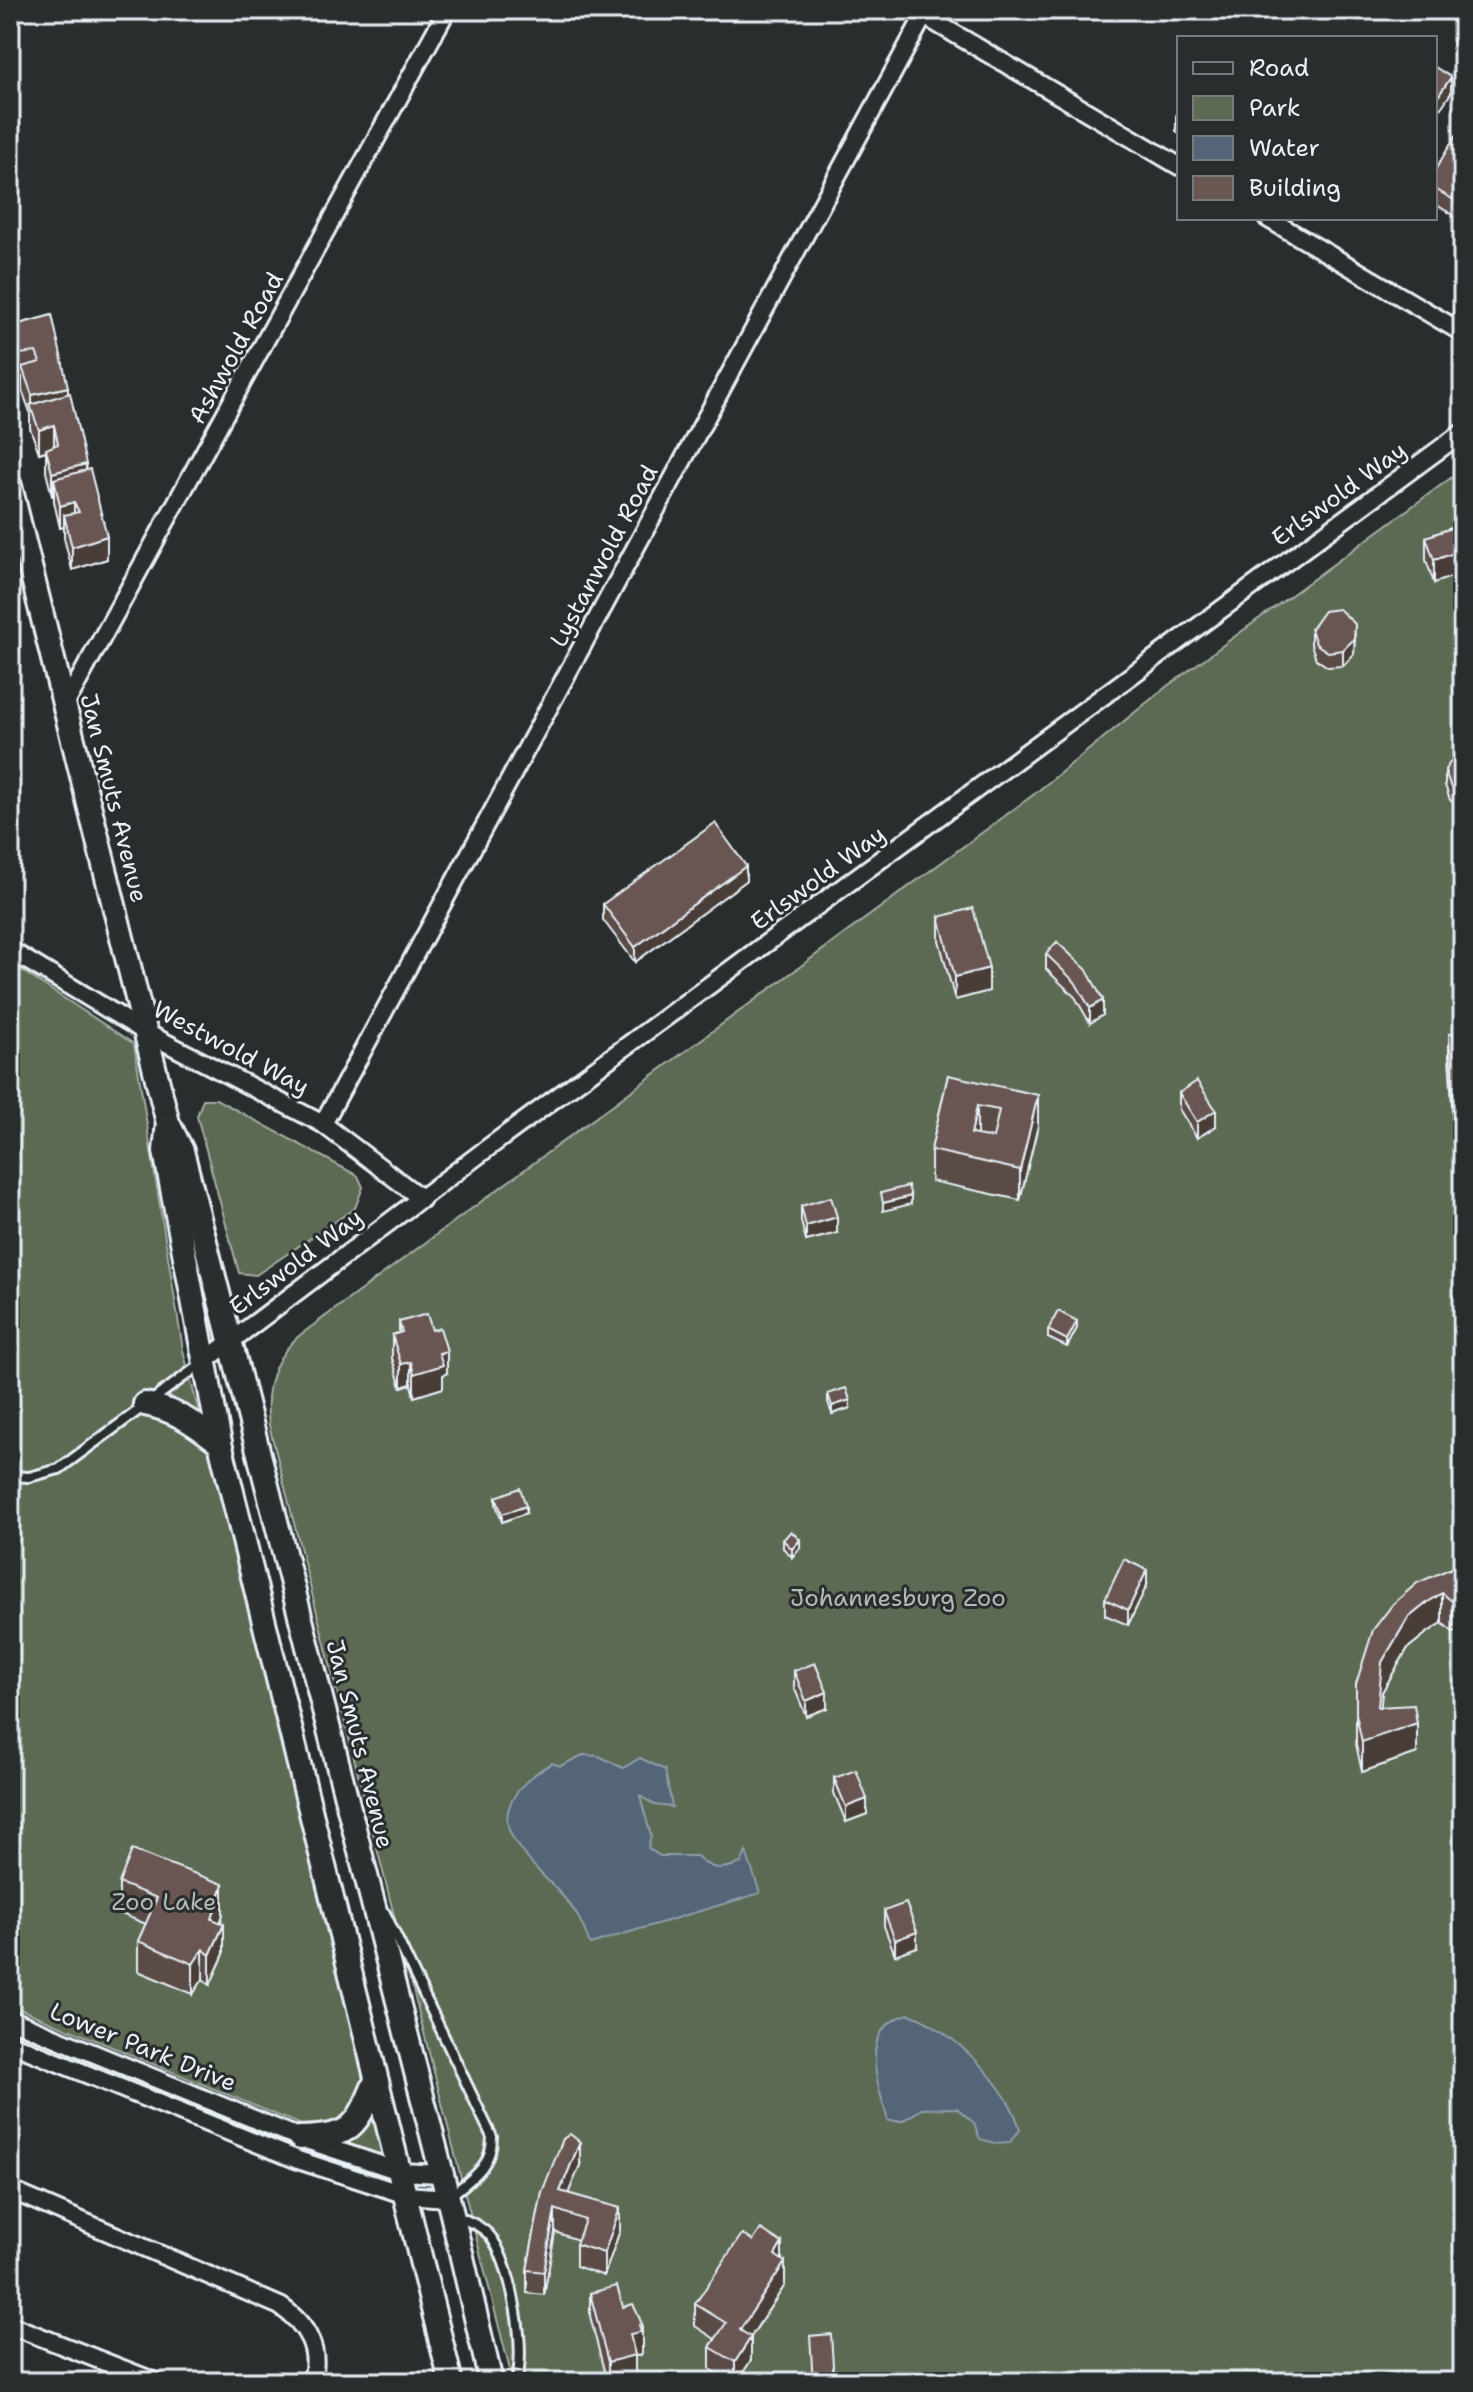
<svg xmlns="http://www.w3.org/2000/svg" width="1473" height="2392" font-family="'Shantell Sans',sans-serif">
	<style>
		.green { fill: #5c6a52; stroke: #a2aea5; stroke-width: 2 }
		.water { fill: #536576; stroke: #8f9daa; stroke-width: 2 }
		.lines { fill: none; stroke-linecap: round; stroke-linejoin: round }
		.lane-casing { stroke: #e8f1f8; stroke-width: 14 }
		.street-casing { stroke: #e8f1f8; stroke-width: 22 }
		.secondary-casing { stroke: #e8f1f8; stroke-width: 28 }
		.lane { stroke: #2a2d2e; stroke-width: 8 }
		.street { stroke: #2a2d2e; stroke-width: 16 }
		.secondary { stroke: #2a2d2e; stroke-width: 22 }
		.wall { fill: #5a4b47; stroke: #e8f1f8; stroke-width: 2 }
		.shaded-wall { fill: #4a3d39; stroke: #e8f1f8; stroke-width: 2 }
		.building { fill: #695752; stroke: #e8f1f8; stroke-width: 2; fill-rule: evenodd }
		.labels { text-anchor: middle; dominant-baseline: central; stroke-width: 6; stroke-linejoin: round; paint-order: stroke }
		.street-label { font-size: 24px; fill: #e8f1f8; stroke: #2a2d2e }
		.park-label { font-size: 24px; fill: #b0bbb6; stroke: #2a2d2e }
	</style>
	<rect width="100%" height="100%" fill="#2a2d2e"/>
	<filter id="ink" filterUnits="userSpaceOnUse"><feTurbulence type="fractalNoise" baseFrequency=".0125" numOctaves="2"/><feDisplacementMap in="SourceGraphic" scale="16" xChannelSelector="R" yChannelSelector="G"/><feConvolveMatrix kernelMatrix="1 2 1 2 8 2 1 2 1" color-interpolation-filters="sRGB"/></filter>
	<g filter="url(#ink)">
		<g class="green">
			<path d="M1463,469V2382H513L269,1425C264,1389 272,1359 300,1335L1033,795L1166,687Z"/>
			<path d="M10,963L134,1044L183,1350L389,2161L10,2005Z"/>
			<path d="M203,1099H216L358,1176L363,1187L355,1208L256,1275L239,1273L197,1116Z"/>
		</g>
		<g class="water">
			<path d="M583,1755L599,1756L623,1768L640,1758L665,1770L672,1807L655,1805L640,1796L651,1836L648,1848L660,1856H697C710,1871 723,1870 741,1863L746,1852L760,1893L590,1944C584,1928 578,1913 566,1900C550,1881 514,1851 508,1826C502,1798 532,1774 552,1763L560,1766Z"/>
			<path d="M909,2014C950,2027 1011,2088 1020,2130L1010,2142L995,2143L980,2139L974,2123L957,2108L922,2109L902,2121H888C877,2082 857,2027 909,2014Z"/>
		</g>
		<g class="lines">
			<g class="lane-casing">
				<g id="lane">
					<path d="M10,1476L29,1477L59,1469L201,1364"/>
					<path d="M385,1913L492,2137C492,2167 471,2179 449,2197"/>
					<path d="M456,2216C470,2222 485,2227 493,2240C512,2268 527,2351 516,2382"/>
				</g>
			</g>
			<g class="street-casing">
				<g id="street">
					<path d="M916,11L1179,166"/>
					<path d="M1267,218L1463,333"/>
					<path d="M64,707L447,10"/>
					<path d="M10,950L147,1033L323,1124L422,1199"/>
					<path d="M323,1124L927,10"/>
					<path d="M202,1363L489,1147L1463,432"/>
					<path d="M10,2019L300,2138L402,2172L440,2174"/>
					<path d="M10,2043L298,2160L406,2195L447,2198"/>
					<path d="M10,2190L280,2306C307,2324 322,2351 311,2382"/>
					<path d="M10,2325L156,2382"/>
				</g>
			</g>
			<g class="secondary-casing">
				<g id="secondary">
					<path d="M10,486L168,1123L182,1151L452,2214L491,2382"/>
					<path d="M168,1123L165,1151L220,1443L451,2382"/>
					<path d="M145,1404C176,1410 195,1424 220,1443"/>
					<path d="M300,2138C353,2136 356,2128 376,2080"/>
				</g>
			</g>
			<use href="#lane" class="lane"/>
			<use href="#street" class="street"/>
			<use href="#secondary" class="secondary"/>
		</g>
		<g class="wall">
			<path d="M1179,110V133L1176,131V116Z"/>
			<path d="M1463,139V221L1435,204V170Z"/>
			<path d="M52,315L68,394L107,559L72,570L64,538V527L60,528L54,502V496H52L46,472V451L39,453L30,428V412L22,390V377H20L12,349V326Z"/>
			<path d="M1463,524L1434,583L1426,560V537Z"/>
			<path d="M1311,629L1355,639L1354,654L1343,666L1328,667L1316,659L1311,644Z"/>
			<path d="M1463,751V808L1450,800L1445,785V770Z"/>
			<path d="M746,881L635,962L603,920V904Z"/>
			<path d="M939,917L989,991L955,1000L939,940Z"/>
			<path d="M1057,942L1103,1015L1090,1023L1075,997L1046,969V954Z"/>
			<path d="M1463,1033V1134L1454,1135L1449,1057V1034Z"/>
			<path d="M948,1075L1038,1125L1020,1200L931,1181V1150Z"/>
			<path d="M1179,1093L1216,1126L1197,1138L1179,1109Z"/>
			<path d="M801,1206L837,1233L806,1241L801,1221Z"/>
			<path d="M399,1322L447,1373L443,1375V1388L414,1397L411,1384L401,1387L392,1358V1335L399,1333Z"/>
			<path d="M1077,1328L1067,1347L1048,1338V1330Z"/>
			<path d="M828,1394L850,1408L832,1414L828,1402Z"/>
			<path d="M496,1497L526,1513L502,1522L496,1504Z"/>
			<path d="M783,1540L800,1548L792,1557L783,1548Z"/>
			<path d="M1461,1548H1463V1629L1453,1632L1442,1623L1428,1632L1408,1648L1382,1692L1380,1707L1417,1753L1362,1772L1356,1744V1684L1461,1564Z"/>
			<path d="M1147,1585L1128,1625L1105,1615V1599Z"/>
			<path d="M794,1671L827,1708L806,1716L794,1687Z"/>
			<path d="M834,1778L867,1814L846,1822L834,1793Z"/>
			<path d="M119,1883L223,1914L221,1922L224,1954L210,1985L203,1979L193,1994L138,1971V1941L146,1924L119,1913Z"/>
			<path d="M884,1911L917,1947L895,1955L884,1926Z"/>
			<path d="M580,2165L568,2193L620,2230L604,2276L576,2266V2244L578,2240L555,2232L544,2295L527,2293V2270L542,2192Z"/>
			<path d="M782,2261L785,2285L751,2337V2360L737,2382H730L710,2369V2347L715,2339L695,2326V2304Z"/>
			<path d="M590,2293L623,2307L642,2347H641V2355L635,2356V2378L619,2382H607L590,2316Z"/>
		</g>
		<g class="shaded-wall">
			<path d="M1451,77V93L1435,117V101Z"/>
			<path d="M68,387V410H32V395Z"/>
			<path d="M54,425V448L39,453V430Z"/>
			<path d="M86,464V487L54,479V496H52V473Z"/>
			<path d="M74,502V525L64,515V527L60,528V506Z"/>
			<path d="M107,536V559L72,570V547Z"/>
			<path d="M1463,550V573L1434,583V560Z"/>
			<path d="M1355,624L1354,654L1343,666V650Z"/>
			<path d="M746,866V881L635,962V947Z"/>
			<path d="M989,968V991L955,1000V977Z"/>
			<path d="M1103,1000V1015L1090,1023V1008Z"/>
			<path d="M1038,1095V1125L1020,1200V1170Z"/>
			<path d="M977,1106V1136L971,1134Z"/>
			<path d="M1216,1110V1126L1197,1138V1122Z"/>
			<path d="M911,1196V1204L883,1211V1203Z"/>
			<path d="M837,1217V1233L806,1241V1226Z"/>
			<path d="M1077,1321V1328L1067,1347V1340Z"/>
			<path d="M447,1351V1373L443,1375V1388L414,1397V1374L439,1353Z"/>
			<path d="M411,1362V1384L401,1387V1364Z"/>
			<path d="M850,1400V1408L832,1414V1406Z"/>
			<path d="M526,1506V1513L502,1522V1514Z"/>
			<path d="M800,1540V1548L792,1557V1549Z"/>
			<path d="M1147,1570V1585L1128,1625V1610Z"/>
			<path d="M1442,1593V1623L1428,1632L1408,1648L1382,1692L1378,1736L1417,1723V1753L1362,1772V1742L1382,1662L1408,1618L1428,1602Z"/>
			<path d="M1463,1599V1629L1453,1632V1602Z"/>
			<path d="M827,1692V1708L806,1716V1701Z"/>
			<path d="M867,1799V1814L846,1822V1807Z"/>
			<path d="M223,1884V1914L212,1949V1919Z"/>
			<path d="M224,1924V1954L210,1985V1955Z"/>
			<path d="M917,1932V1947L895,1955V1940Z"/>
			<path d="M203,1949V1979L193,1994V1964Z"/>
			<path d="M580,2142V2165L561,2211L560,2191Z"/>
			<path d="M620,2208V2230L604,2276V2253Z"/>
			<path d="M555,2209V2232L544,2295V2272Z"/>
			<path d="M782,2243V2266L775,2255Z"/>
			<path d="M785,2262V2285L740,2353V2330Z"/>
			<path d="M642,2324V2347H641V2355L635,2356V2378L619,2382H608V2362L630,2334L639,2325Z"/>
			<path d="M751,2337V2360L737,2382H735V2362Z"/>
		</g>
		<g class="building">
			<path d="M1435,67L1451,77L1435,101Z"/>
			<path d="M1456,135L1463,139V205L1435,189V170Z"/>
			<path d="M52,315L68,387L32,395L22,367L40,362L36,352L20,354L12,326Z"/>
			<path d="M70,393L86,464L52,473L46,449L58,444L54,425L39,430L30,405Z"/>
			<path d="M90,469L107,536L72,547L64,515L79,512L74,502L60,506L54,479Z"/>
			<path d="M1463,524V550L1434,560L1426,537Z"/>
			<path d="M1339,609L1355,624L1354,639L1343,650L1328,652L1316,644L1311,629L1324,611Z"/>
			<path d="M1458,751H1463L1462,793L1450,785L1445,770Z"/>
			<path d="M715,823L746,866L635,947L603,904Z"/>
			<path d="M973,908L989,968L955,977L939,917Z"/>
			<path d="M1057,942L1087,970L1103,1000L1090,1008L1075,982L1046,954Z"/>
			<path d="M1463,1033V1111L1454,1112L1449,1034Z"/>
			<path d="M948,1075L1038,1095L1020,1170L931,1150ZM977,1106L999,1110L993,1138L971,1134Z"/>
			<path d="M1197,1081L1216,1110L1197,1122L1179,1093Z"/>
			<path d="M908,1186L911,1196L883,1203L881,1193Z"/>
			<path d="M831,1197L837,1217L806,1226L801,1206Z"/>
			<path d="M1058,1311L1077,1321L1067,1340L1048,1330Z"/>
			<path d="M427,1314L432,1330L440,1328L447,1351L439,1353L443,1365L414,1374L411,1362L401,1364L392,1335L402,1332L399,1322Z"/>
			<path d="M846,1388L850,1400L832,1406L828,1394Z"/>
			<path d="M520,1488L526,1506L502,1514L496,1497Z"/>
			<path d="M791,1531L800,1540L792,1549L783,1540Z"/>
			<path d="M1124,1559L1147,1570L1128,1610L1105,1599Z"/>
			<path d="M1463,1563V1599L1453,1602L1442,1593L1428,1602L1408,1618L1382,1662L1378,1707L1414,1705L1417,1723L1362,1742L1356,1714V1684L1373,1630L1393,1604L1417,1583Z"/>
			<path d="M815,1663L827,1692L806,1701L794,1671Z"/>
			<path d="M856,1770L867,1799L846,1807L834,1778Z"/>
			<path d="M132,1850L223,1884L212,1919L224,1924L210,1955L203,1949L193,1964L138,1941L157,1898L119,1883Z"/>
			<path d="M906,1903L917,1932L895,1940L884,1911Z"/>
			<path d="M570,2134L580,2142L560,2191L620,2208L604,2253L576,2244L585,2220L555,2209L544,2272L527,2270L542,2192L563,2139Z"/>
			<path d="M761,2229L782,2243L775,2255L785,2262L740,2330L751,2337L735,2362L710,2347L726,2323L695,2304L742,2234L753,2241Z"/>
			<path d="M617,2286L623,2307L633,2304L642,2324L639,2325L641,2332L630,2334L635,2355L608,2362L590,2293Z"/>
			<path d="M831,2334L834,2382H813L810,2336Z"/>
		</g>
	</g>
	<g class="labels">
		<g class="street-label">
			<text transform="translate(236 348) rotate(-61)">Ashwold Road</text>
			<text transform="translate(1339 494) rotate(-36)">Erlswold Way</text>
			<text transform="translate(604 556) rotate(-62)">Lystanwold Road</text>
			<text transform="translate(114 798) rotate(76)">Jan Smuts Avenue</text>
			<text transform="translate(818 878) rotate(-36)">Erlswold Way</text>
			<text transform="translate(231 1048) rotate(28)">Westwold Way</text>
			<text transform="translate(296 1262) rotate(-37)">Erlswold Way</text>
			<text transform="translate(360 1744) rotate(76)">Jan Smuts Avenue</text>
			<text transform="translate(143 2047) rotate(22)">Lower Park Drive</text>
		</g>
		<g class="park-label">
			<text x="898" y="1598">Johannesburg Zoo</text>
			<text x="164" y="1902">Zoo Lake</text>
		</g>
	</g>
	<rect width="1473" height="2392" fill="none" stroke="#2a2d2e" stroke-width="40"/>
	<rect x="20" y="20" width="1433" height="2352" fill="none" stroke="#e8f1f8" stroke-width="3" filter="url(#ink)"/>
	<rect x="1177" y="36" width="260" height="184" fill="#2a2d2e" stroke="#767b7f" stroke-width="2"/>
	<rect x="1193" y="62" width="40" height="12" fill="#2a2d2e" stroke="#767b7f" stroke-width="2"/>
	<text x="1249" y="76" font-size="24" fill="#e8f1f8">Road</text>
	<rect x="1193" y="96" width="40" height="24" fill="#5c6a52" stroke="#767b7f" stroke-width="2"/>
	<text x="1249" y="116" font-size="24" fill="#e8f1f8">Park</text>
	<rect x="1193" y="136" width="40" height="24" fill="#536576" stroke="#767b7f" stroke-width="2"/>
	<text x="1249" y="156" font-size="24" fill="#e8f1f8">Water</text>
	<rect x="1193" y="176" width="40" height="24" fill="#695752" stroke="#767b7f" stroke-width="2"/>
	<text x="1249" y="196" font-size="24" fill="#e8f1f8">Building</text>
</svg>
